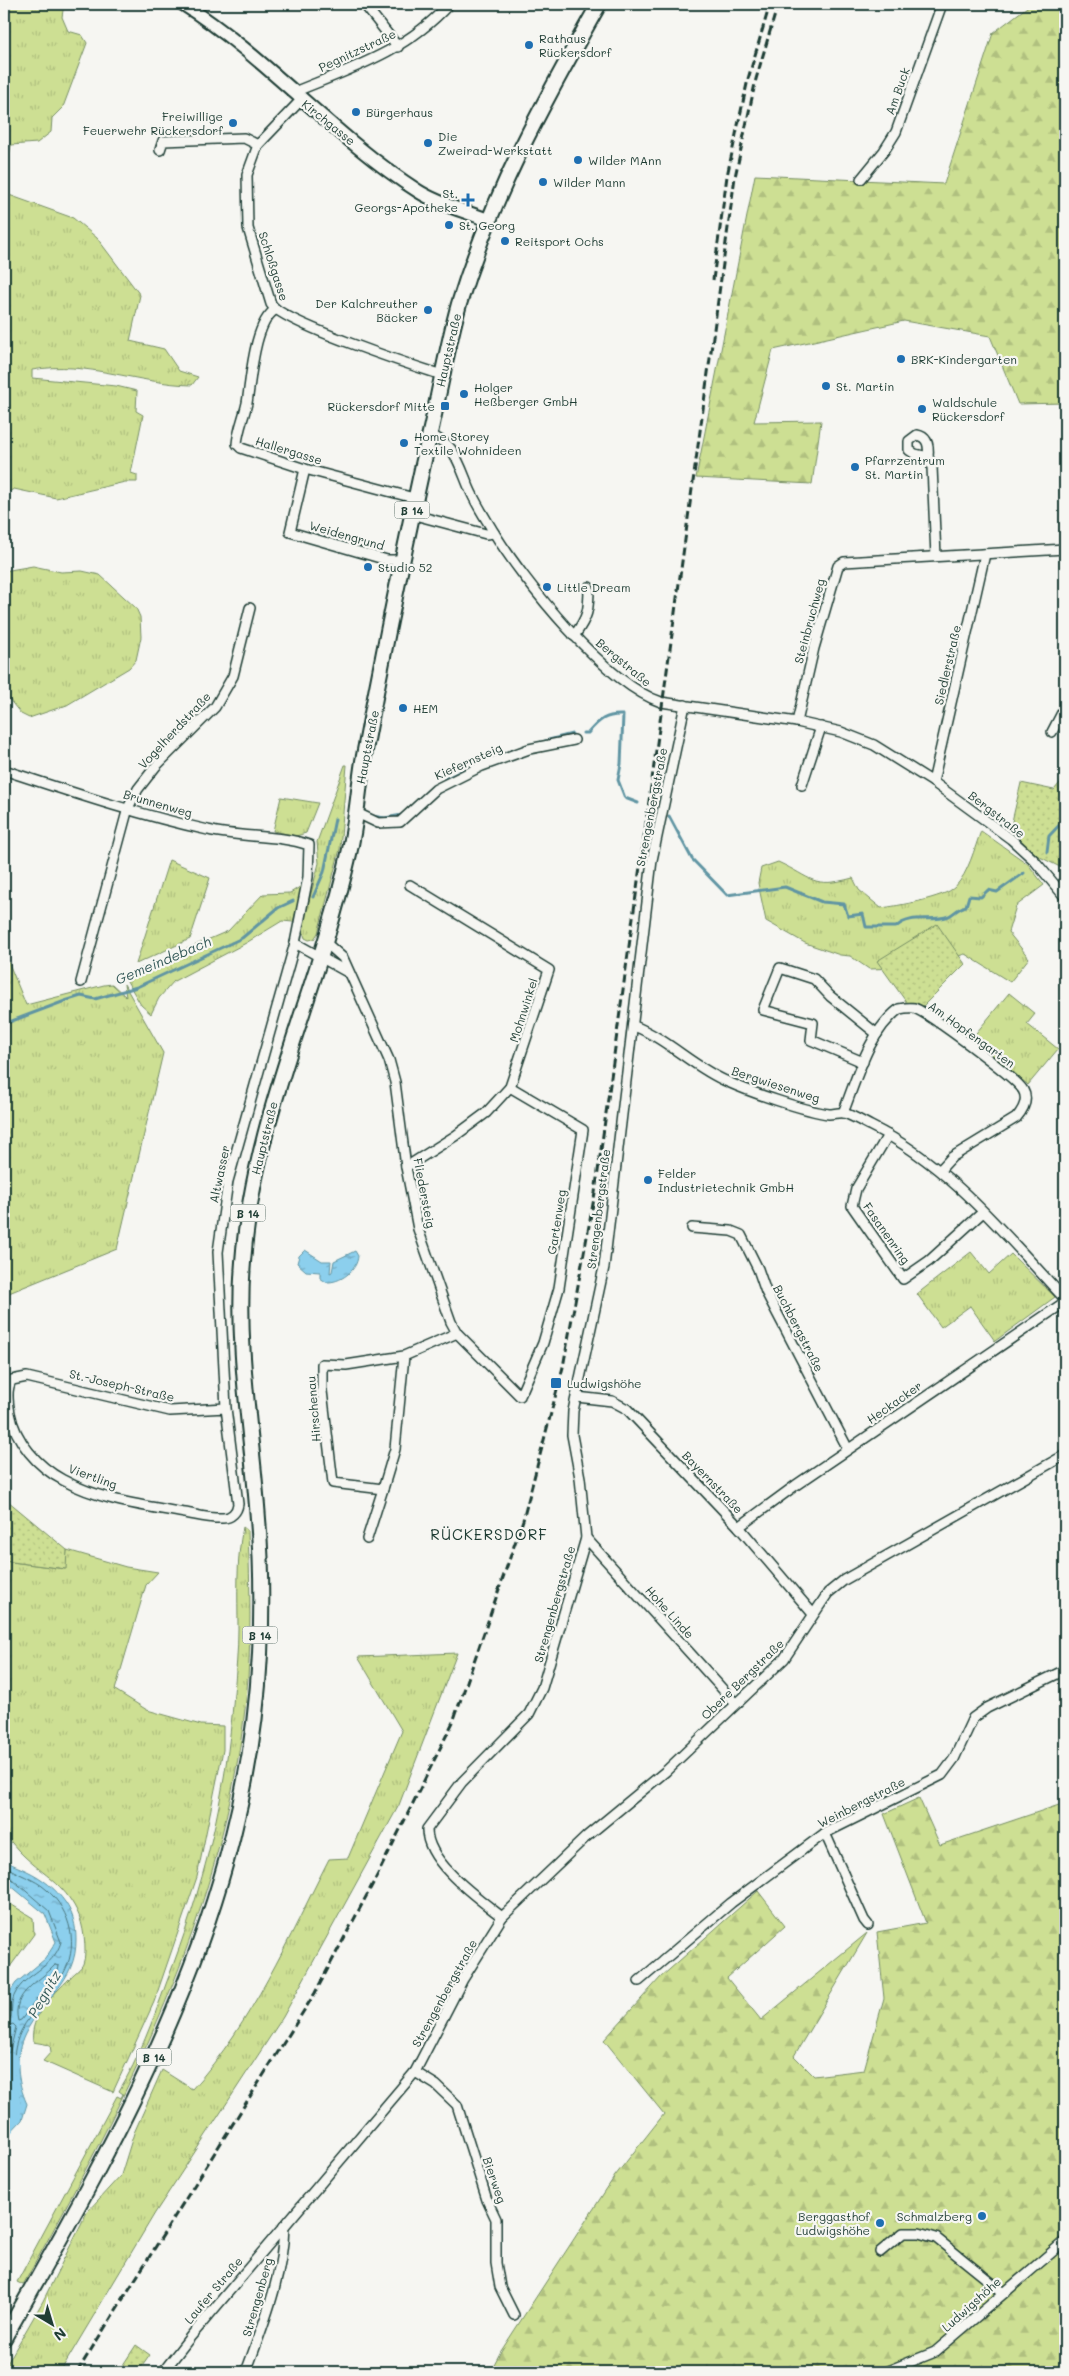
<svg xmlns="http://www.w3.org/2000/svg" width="1069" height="2376" font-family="Mali,sans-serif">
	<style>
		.grass { fill: url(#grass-tufts); stroke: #768e64 }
		.forest { fill: url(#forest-firs); stroke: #768e64 }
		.park { fill: url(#park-dots); stroke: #768e64 }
		.water { fill: url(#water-ripples); stroke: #6095a3 }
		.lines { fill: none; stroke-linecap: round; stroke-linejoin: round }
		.shore { stroke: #4b777e; stroke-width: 1 }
		.stream { stroke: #6095a3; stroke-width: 3 }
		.river { stroke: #8ccfed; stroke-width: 18 }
		.minor-casing { stroke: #1f3d34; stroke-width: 12 }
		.secondary-casing { stroke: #1f3d34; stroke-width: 16 }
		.primary-casing { stroke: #1f3d34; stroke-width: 18 }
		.minor { stroke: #f6f6f2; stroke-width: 9 }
		.secondary { stroke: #f6f6f2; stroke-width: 12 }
		.primary { stroke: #f6f6f2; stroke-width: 14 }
		.rail { stroke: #1f3d34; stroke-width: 3; stroke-dasharray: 8 4; stroke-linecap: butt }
		.poi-dot { fill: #1f6fb2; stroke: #f6f6f2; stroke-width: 2 }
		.labels { text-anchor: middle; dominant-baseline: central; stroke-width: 4.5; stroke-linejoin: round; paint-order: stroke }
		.shield { fill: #f6f6f2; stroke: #60746d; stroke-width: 1 }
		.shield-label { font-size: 11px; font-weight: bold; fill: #1f3d34 }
		.poi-label { font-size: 12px; fill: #1f3d34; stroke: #f6f6f2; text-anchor: start }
		.street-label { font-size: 12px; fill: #1f3d34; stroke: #f6f6f2 }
		.water-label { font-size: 14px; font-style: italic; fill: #355a59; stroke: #f6f6f2 }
		.quarter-label { font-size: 15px; letter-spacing: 1px; fill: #1f3d34; stroke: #f6f6f2 }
	</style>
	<defs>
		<pattern id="grass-tufts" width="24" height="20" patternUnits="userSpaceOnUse" patternTransform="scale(1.25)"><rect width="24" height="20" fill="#cddf93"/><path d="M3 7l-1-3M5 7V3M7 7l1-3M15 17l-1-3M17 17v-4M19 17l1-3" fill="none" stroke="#b0c07f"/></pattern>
		<pattern id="forest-firs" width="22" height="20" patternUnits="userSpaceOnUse" patternTransform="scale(1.25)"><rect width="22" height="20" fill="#cddf93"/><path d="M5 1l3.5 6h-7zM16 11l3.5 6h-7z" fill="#b0c07f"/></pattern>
		<pattern id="park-dots" width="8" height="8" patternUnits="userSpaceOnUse" patternTransform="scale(1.25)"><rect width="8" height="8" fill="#cddf93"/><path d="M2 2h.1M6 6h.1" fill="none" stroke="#b0c07f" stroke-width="1.8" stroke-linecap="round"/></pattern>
		<pattern id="water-ripples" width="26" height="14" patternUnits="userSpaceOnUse" patternTransform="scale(1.25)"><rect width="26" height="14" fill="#8ccfed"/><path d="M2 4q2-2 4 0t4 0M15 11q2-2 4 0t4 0" fill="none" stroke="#72a9c1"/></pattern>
	</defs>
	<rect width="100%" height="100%" fill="#f6f6f2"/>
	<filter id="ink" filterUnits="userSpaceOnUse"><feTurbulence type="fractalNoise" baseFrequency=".02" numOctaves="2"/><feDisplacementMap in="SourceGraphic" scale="10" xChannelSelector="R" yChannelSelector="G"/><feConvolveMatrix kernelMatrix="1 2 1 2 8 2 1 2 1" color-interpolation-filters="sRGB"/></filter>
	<g filter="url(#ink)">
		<g class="grass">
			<path d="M4,4H64L62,17L68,31L82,35L87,43L63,107L52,118L51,132L37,143L11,145L9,156L4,160Z"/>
			<path d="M4,178L9,195L73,218L97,238L140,295L130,341L164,349L179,371L198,377L192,385C138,384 86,360 32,370V378L116,386L137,391L136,411L143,415L131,473L137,475V482H125L56,498L14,489L4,494Z"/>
			<path d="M33,566L61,572L82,571L100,575L136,608L140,617L141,637L136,660L129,668L67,705L29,718L21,714L4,693V571Z"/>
			<path d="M345,765H347L340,849L318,933L314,939L309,940L305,938L302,928L319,863L317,842Z"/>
			<path d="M281,797L318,803L306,833L296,836L273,831Z"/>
			<path d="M981,831L1028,864L1044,885L1016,906L1008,932L1029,958L1010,982L965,954L938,962L903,968L869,969L850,956L840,955L805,943L766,921L758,883L761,868L778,862C813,878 812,889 853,878L859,890L881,908C897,906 944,898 955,887C969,872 974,849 981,831Z"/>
			<path d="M169,860L210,878L190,939L136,964Z"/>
			<path d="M303,885L293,922L282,921L246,943L174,981L159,998L151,1014L141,1005L124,976L228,931L263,894L290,893Z"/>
			<path d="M8,961L26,1005L104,985L112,984L126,997L124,984L163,1053L117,1249L4,1295V969Z"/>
			<path d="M1009,993L1035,1014L1027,1024L1058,1049L1028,1085L972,1038Z"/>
			<path d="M971,1252L989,1274L1011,1254L1055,1297L995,1341L970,1306L941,1327L917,1294Z"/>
			<path d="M243,1527L248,1531C250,1587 252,1645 246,1700C223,1917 127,2097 23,2285L17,2282L117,2096L121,2098L123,2094L119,2091C139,2058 153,2020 166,1984C204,1885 226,1799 234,1693C236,1672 238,1650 238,1629C238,1595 236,1561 243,1527Z"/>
			<path d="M67,1550L126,1567L158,1572L146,1585L115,1690L147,1710L201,1725L223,1726V1750L197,1877L154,2002L113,2092L43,2061L51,2052L50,2045L33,2042C29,2016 53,1995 70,1978C73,1974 81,1969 83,1964C88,1952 83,1922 77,1911C63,1883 45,1876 24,1856C17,1850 11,1841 4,1834V1561L65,1569Z"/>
			<path d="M457,1653L399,1805L283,2017L155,2213L60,2372H4V2369L43,2301L87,2212L121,2175L134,2133L162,2070L192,2089C253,2022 288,1939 329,1859L348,1858L402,1731L358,1657Z"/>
			<path d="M4,1900L33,1918L34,1934L4,1975Z"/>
		</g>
		<g class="forest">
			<path d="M1031,4H1065V403L1018,404L990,336L904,321L773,350L754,422L821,421L812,484L696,478L755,175L944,184L993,33Z"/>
			<path d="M919,1798L940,1845L1065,1803V2372H490L501,2351L615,2176L664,2114L604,2040L661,1977L758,1891L785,1926L727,1978L761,2020L867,1933L794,2056L814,2076L864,2070L884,1998L877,1932L926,1923L884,1814Z"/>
		</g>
		<g class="park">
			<path d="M1065,777V868H1062L1038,856L1010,830L1021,783L1054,790Z"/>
			<path d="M937,924L965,964L923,1006L919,1004L907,1003L877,961Z"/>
			<path d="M4,1495L8,1501L67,1550L66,1569L4,1561Z"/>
			<path d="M136,2345L150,2355L138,2372H121L119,2371Z"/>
		</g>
		<g class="water">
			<path d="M305,1250L322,1261H331L330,1273L332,1272L334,1261L355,1251L358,1256C357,1271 340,1283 326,1282L320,1278V1272L306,1271L297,1263L299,1256Z"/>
			<path d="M4,1859C11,1865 19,1867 27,1871C42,1878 56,1889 65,1902C73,1913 76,1926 76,1939C77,1982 42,1999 25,2034C14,2056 17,2082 27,2104L22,2120L4,2139V2112L9,2101L5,2057V2028L9,1993L16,1983L45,1959L56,1942L45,1914L4,1880Z"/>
		</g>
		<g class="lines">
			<g class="shore">
				<path d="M4,1865C17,1875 34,1878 47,1890C71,1911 80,1947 62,1976C51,1995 31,2011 21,2031C14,2045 13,2060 14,2075L4,2074"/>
				<path d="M4,1876L12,1879L49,1911L61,1942C53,1969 25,1973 15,1994C11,2001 12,2009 11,2017L4,2020"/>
				<path d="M55,1965L59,1966L58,1972L21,2020L18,2021C11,1992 39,1983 55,1965Z"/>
				<path d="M4,2027L13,2024L16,2027L6,2066L4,2068"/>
				<path d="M4,2115L11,2112L15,2098L18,2097C26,2112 13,2122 4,2132"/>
			</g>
			<g class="stream">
				<path d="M583,733H588C599,720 606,714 623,715L621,764L618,780L625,798L638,803"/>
				<path d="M445,779C486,758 527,745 572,734"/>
				<path d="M372,816L385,818L402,815"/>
				<path d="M669,816L692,859L727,895L785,887L822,902L844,904L848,916L863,914L866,927H896C911,913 932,923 949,916C955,913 958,908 966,906L969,896L981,897L988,890L997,892L1024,873"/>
				<path d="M1047,852L1049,836L1065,819"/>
				<path d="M313,897L324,872L335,819"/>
				<path d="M4,1024L65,1001L81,996L95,999L137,987L242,938L278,908L293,901"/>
			</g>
			<path class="river" d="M4,2128L13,2109L5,2075L10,2062"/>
			<g class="minor-casing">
				<g id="minor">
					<path d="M364,4L398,47"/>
					<path d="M294,92C350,69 407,51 449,4"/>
					<path d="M302,99L258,145L247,175L248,228L271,304C283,323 414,366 442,375"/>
					<path d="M160,150L163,141L244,138L258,145"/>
					<path d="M861,179L884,151L896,132L942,4"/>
					<path d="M275,310C254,323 251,379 247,403C244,417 238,430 237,444L241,448L305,469L414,498"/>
					<path d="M430,435C437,438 446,442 451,449C461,463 465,480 472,494C478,507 486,519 493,531C524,582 605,683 661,702L797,722L841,732L874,745L933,782L1011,839L1034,860L1065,897"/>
					<path d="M917,435C929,437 929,448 928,457L915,454L909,450V441Z"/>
					<path d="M928,457L932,467L936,556"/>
					<path d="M305,469L290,532L387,560H403"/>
					<path d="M411,514L486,534L494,533"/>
					<path d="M574,636C588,617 589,610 589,587"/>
					<path d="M797,722L814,648L838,566L844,562L1065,549"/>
					<path d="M1052,732L1065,707"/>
					<path d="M4,770C71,792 139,815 208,830C241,838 277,834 309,845L308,877L295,943L228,1181L218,1252L226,1408L238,1504C237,1512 231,1518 223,1518C211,1519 197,1515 185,1513C145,1506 99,1500 63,1480C38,1467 15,1441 10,1413C8,1403 6,1388 12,1380L27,1377L170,1411L226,1408"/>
					<path d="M933,782L985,554"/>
					<path d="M802,785L821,727"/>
					<path d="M355,812L378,823L400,822L436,789L482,766L529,749L574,740"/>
					<path d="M325,942L343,958L389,1060L395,1082L406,1167L418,1229L451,1322L457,1333L520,1396L543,1343L559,1288L583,1130L510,1087"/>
					<path d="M295,943L349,973"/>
					<path d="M81,982L128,808L138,789L156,766L215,707L233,676L250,608"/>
					<path d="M634,1026C668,1039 694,1068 728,1082C750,1092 805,1111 829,1114C834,1114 839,1112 844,1113C853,1116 863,1122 871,1126C950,1165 1006,1236 1065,1299"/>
					<path d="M863,1062L811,1040L813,1023L763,1010L780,968L814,979L830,996L877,1034"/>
					<path d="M843,1113C857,1078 868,1033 899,1009C904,1008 909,1007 914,1008C929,1013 1015,1077 1023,1090C1029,1100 1023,1110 1016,1118L952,1157L940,1170"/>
					<path d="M888,1135L856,1189L852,1206L903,1279L929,1261L983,1212"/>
					<path d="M406,1167L455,1136L486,1113L510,1087L549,970L410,885"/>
					<path d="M692,1228L731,1231L741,1235L758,1269L766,1292L848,1449"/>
					<path d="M404,1356L395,1449L383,1489L333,1483L322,1391V1364L346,1365L404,1356L457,1333"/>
					<path d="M577,1397L612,1401L627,1409L739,1527L813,1614"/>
					<path d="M739,1527L796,1485L1065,1302"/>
					<path d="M586,1538L735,1703"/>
					<path d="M367,1539L383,1489"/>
					<path d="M825,1833L864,1920L868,1925"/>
					<path d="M502,1917C478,1898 426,1862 427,1829L462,1782L529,1714L542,1688L586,1538L580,1478L572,1435L573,1411L604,1267L652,860L685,705"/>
					<path d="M639,1981L731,1903L825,1833L942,1775L954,1759L973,1718L987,1708L1065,1670"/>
					<path d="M415,2072L436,2085L457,2105L487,2200L496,2219V2263L500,2287L514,2315"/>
					<path d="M880,2252L903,2233H919L936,2238L1003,2292"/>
					<path d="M163,2372L191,2336L415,2072L463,1979L502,1917L586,1837L666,1771L784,1659L828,1593L844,1580L1065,1455"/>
					<path d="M246,2372C263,2325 283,2277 284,2226"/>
					<path d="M885,2372L935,2352L1065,2241"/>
				</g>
			</g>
			<g class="secondary-casing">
				<path id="secondary" d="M183,4C267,57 333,137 418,191C438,204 465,211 488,220"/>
			</g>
			<g class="primary-casing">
				<path id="primary" d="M4,2338C127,2122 248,1909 260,1654C262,1610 262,1564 258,1519C252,1434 236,1348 243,1262C253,1121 317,994 348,858C356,827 358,793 363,761C384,648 407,535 432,424C441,384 448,343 459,304C492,195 544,101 599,4"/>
			</g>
			<use href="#minor" class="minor"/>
			<use href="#secondary" class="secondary"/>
			<use href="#primary" class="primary"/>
			<g class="rail">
				<path d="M713,280L727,176L748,79L770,4"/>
				<path d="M77,2372L315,1993L378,1874L453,1722L523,1520L563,1367L595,1193L735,177L756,79L778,4"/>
			</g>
		</g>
	</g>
	<g class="poi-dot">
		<circle cx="529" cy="45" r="5"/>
		<circle cx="356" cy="112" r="5"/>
		<circle cx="233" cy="123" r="5"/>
		<circle cx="428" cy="143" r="5"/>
		<circle cx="578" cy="160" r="5"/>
		<circle cx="543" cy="182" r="5"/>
		<path d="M465.5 192.5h5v5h5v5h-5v5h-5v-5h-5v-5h5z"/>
		<circle cx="449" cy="225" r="5"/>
		<circle cx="505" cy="241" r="5"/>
		<circle cx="428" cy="310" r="5"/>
		<circle cx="901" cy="359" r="5"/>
		<circle cx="826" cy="386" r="5"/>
		<circle cx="464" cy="394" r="5"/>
		<rect x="440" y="401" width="10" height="10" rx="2.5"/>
		<circle cx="922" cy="409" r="5"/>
		<circle cx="404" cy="443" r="5"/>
		<circle cx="855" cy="467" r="5"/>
		<circle cx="368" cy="567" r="5"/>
		<circle cx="547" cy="587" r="5"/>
		<circle cx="403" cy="708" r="5"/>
		<circle cx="648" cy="1180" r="5"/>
		<rect x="550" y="1377" width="12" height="12" rx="2.5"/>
		<circle cx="982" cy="2216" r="5"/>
		<circle cx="880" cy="2223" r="5"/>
	</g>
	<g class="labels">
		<g class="shield">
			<rect x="394.5" y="501.5" width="35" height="17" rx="4"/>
			<rect x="230.5" y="1204.5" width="35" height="17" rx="4"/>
			<rect x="242.5" y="1626.5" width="35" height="17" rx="4"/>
			<rect x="136.5" y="2048.5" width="35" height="17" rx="4"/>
		</g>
		<g class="shield-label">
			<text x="412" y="510">B 14</text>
			<text x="248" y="1213">B 14</text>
			<text x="260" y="1635">B 14</text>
			<text x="154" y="2057">B 14</text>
		</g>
		<g class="poi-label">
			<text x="539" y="38">Rathaus<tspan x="539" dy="14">Rückersdorf</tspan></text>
			<text x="366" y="112">Bürgerhaus</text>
			<text x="223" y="116" text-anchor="end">Freiwillige<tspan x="223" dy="14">Feuerwehr Rückersdorf</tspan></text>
			<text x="438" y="136">Die<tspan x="438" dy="14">Zweirad-Werkstatt</tspan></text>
			<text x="588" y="160">Wilder MAnn</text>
			<text x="553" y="182">Wilder Mann</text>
			<text x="458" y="193" text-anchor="end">St.<tspan x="458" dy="14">Georgs-Apotheke</tspan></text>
			<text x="459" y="225">St. Georg</text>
			<text x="515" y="241">Reitsport Ochs</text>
			<text x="418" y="303" text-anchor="end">Der Kalchreuther<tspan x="418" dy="14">Bäcker</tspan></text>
			<text x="911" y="359">BRK-Kindergarten</text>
			<text x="836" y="386">St. Martin</text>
			<text x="474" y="387">Holger<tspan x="474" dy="14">Heßberger GmbH</tspan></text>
			<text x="932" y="402">Waldschule<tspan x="932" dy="14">Rückersdorf</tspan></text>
			<text x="435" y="406" text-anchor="end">Rückersdorf Mitte</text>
			<text x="414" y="436">Home Storey<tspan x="414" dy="14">Textile Wohnideen</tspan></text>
			<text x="865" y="460">Pfarrzentrum<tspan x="865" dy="14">St. Martin</tspan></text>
			<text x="378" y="567">Studio 52</text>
			<text x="557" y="587">Little Dream</text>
			<text x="413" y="708">HEM</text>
			<text x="658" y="1173">Felder<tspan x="658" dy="14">Industrietechnik GmbH</tspan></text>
			<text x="567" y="1383">Ludwigshöhe</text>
			<text x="870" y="2216" text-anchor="end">Berggasthof<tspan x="870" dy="14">Ludwigshöhe</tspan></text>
			<text x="972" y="2216" text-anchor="end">Schmalzberg</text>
		</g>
		<g class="street-label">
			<text transform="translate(357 50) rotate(-25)">Pegnitzstraße</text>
			<text transform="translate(897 91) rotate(-70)">Am Buck</text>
			<text transform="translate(329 122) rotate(39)">Kirchgasse</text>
			<text transform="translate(274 266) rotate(72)">Schloßgasse</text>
			<text transform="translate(448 350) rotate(-77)">Hauptstraße</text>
			<text transform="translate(289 450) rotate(17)">Hallergasse</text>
			<text transform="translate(347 535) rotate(16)">Weidengrund</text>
			<text transform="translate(809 621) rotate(-75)">Steinbruchweg</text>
			<text transform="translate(624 662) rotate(40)">Bergstraße</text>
			<text transform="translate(947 665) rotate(-77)">Siedlerstraße</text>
			<text transform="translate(174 730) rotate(-47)">Vogelherdstraße</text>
			<text transform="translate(367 747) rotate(-79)">Hauptstraße</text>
			<text transform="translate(468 761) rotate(-24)">Kiefernsteig</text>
			<text transform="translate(158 803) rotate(16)">Brunnenweg</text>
			<text transform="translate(651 807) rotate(-79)">Strengenbergstraße</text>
			<text transform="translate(997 814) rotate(38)">Bergstraße</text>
			<text transform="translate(523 1010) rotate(-72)">Mohnwinkel</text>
			<text transform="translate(972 1034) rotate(36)">Am Hopfengarten</text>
			<text transform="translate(776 1084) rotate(18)">Bergwiesenweg</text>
			<text transform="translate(264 1138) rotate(-76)">Hauptstraße</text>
			<text transform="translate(219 1174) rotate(-78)">Altwasser</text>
			<text transform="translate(425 1193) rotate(79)">Fliedersteig</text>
			<text transform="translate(598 1209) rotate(-83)">Strengenbergstraße</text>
			<text transform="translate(556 1222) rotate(-81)">Gartenweg</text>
			<text transform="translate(887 1233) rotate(55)">Fasanenring</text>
			<text transform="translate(799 1328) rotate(63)">Buchbergstraße</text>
			<text transform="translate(122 1385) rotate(13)">St.-Joseph-Straße</text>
			<text transform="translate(894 1402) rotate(-35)">Heckacker</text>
			<text transform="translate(313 1409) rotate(-95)">Hirschenau</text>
			<text transform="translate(93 1476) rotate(20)">Viertling</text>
			<text transform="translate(713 1482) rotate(46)">Bayernstraße</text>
			<text transform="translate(554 1604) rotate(-74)">Strengenbergstraße</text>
			<text transform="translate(670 1612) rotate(48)">Hohe Linde</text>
			<text transform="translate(742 1679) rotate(-44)">Obere Bergstraße</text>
			<text transform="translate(861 1802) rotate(-27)">Weinbergstraße</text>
			<text transform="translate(444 1993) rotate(-61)">Strengenbergstraße</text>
			<text transform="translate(495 2180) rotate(71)">Bierweg</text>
			<text transform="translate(213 2290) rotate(-50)">Laufer Straße</text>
			<text transform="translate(257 2297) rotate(-74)">Strengenberg</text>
			<text transform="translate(971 2304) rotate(-42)">Ludwigshöhe</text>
		</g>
		<g class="water-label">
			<text transform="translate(163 960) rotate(-23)">Gemeindebach</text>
			<text transform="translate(44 1994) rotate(-60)">Pegnitz</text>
		</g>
		<g class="quarter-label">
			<text x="489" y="1534">RÜCKERSDORF</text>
		</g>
	</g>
	<rect width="1069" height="2376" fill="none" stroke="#f6f6f2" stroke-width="20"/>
	<rect x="10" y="10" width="1049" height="2356" fill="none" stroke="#1f3d34" stroke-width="2" filter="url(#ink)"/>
	<g transform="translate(52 2324) rotate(142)" stroke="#f6f6f2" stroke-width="4" paint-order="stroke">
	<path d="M0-4L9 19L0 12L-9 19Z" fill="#1f3d34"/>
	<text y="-8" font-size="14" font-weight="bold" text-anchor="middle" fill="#1f3d34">N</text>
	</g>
</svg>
